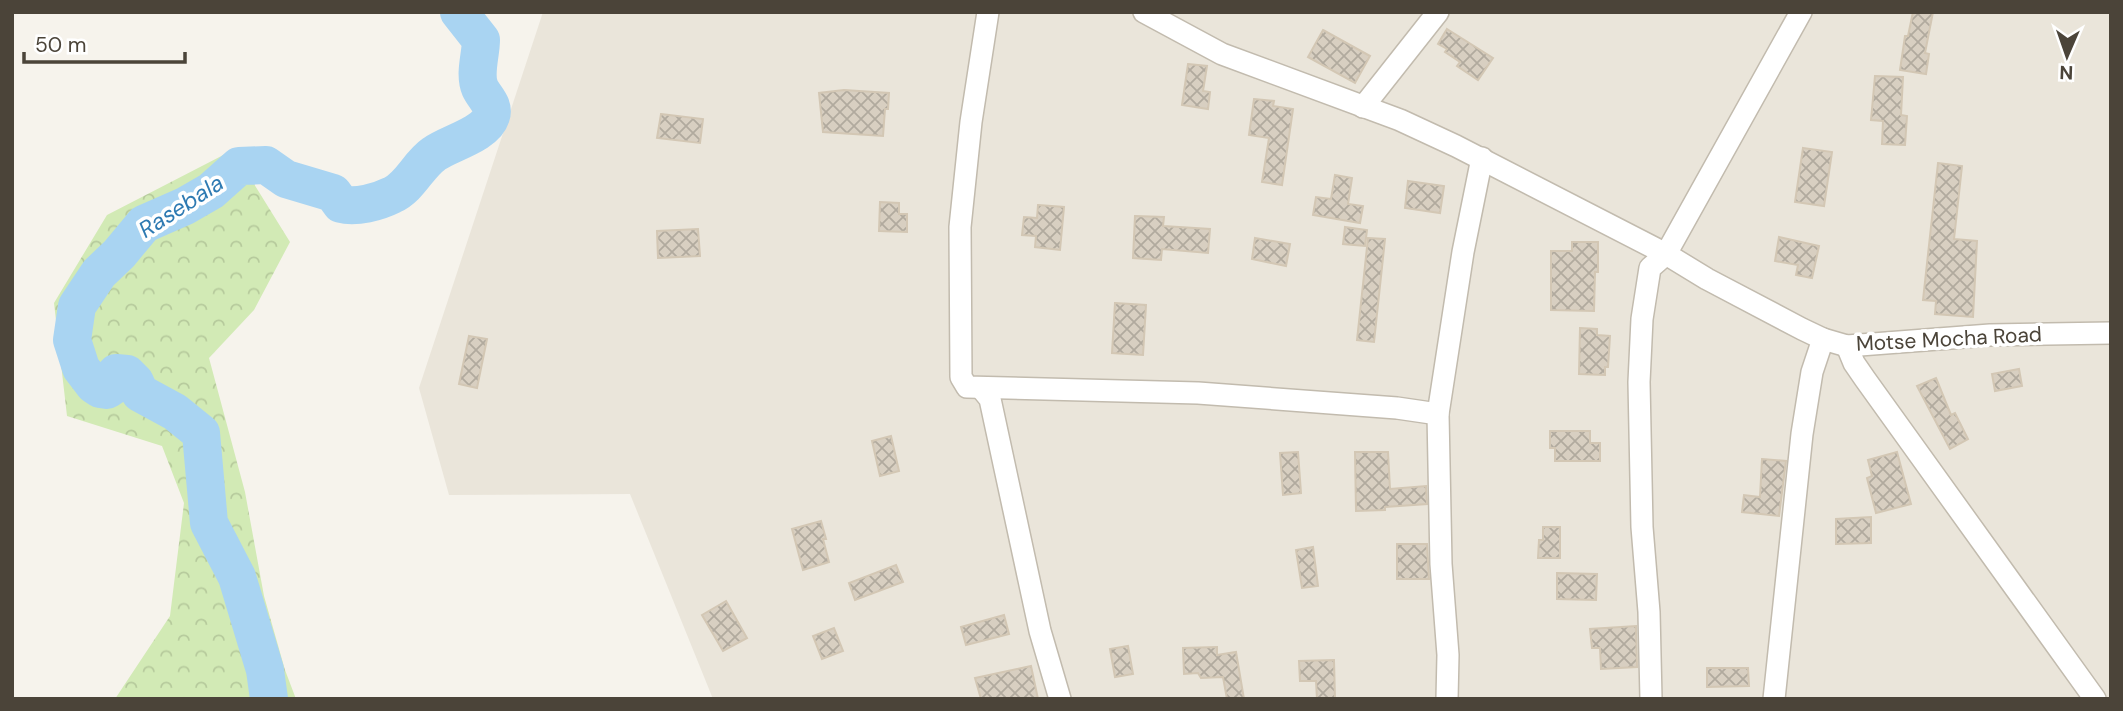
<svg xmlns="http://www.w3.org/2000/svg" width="2123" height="711" font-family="'DM Sans',sans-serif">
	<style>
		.residential { fill: #eae5da }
		.forest { fill: url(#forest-crowns) }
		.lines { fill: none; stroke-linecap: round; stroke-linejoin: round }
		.river { stroke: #a9d4f2; stroke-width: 38 }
		.building { fill: url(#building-cross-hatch); stroke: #d3c7b4; stroke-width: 2 }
		.minor-casing { stroke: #c2bbae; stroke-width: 24 }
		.minor { stroke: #fff; stroke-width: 21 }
		.labels { text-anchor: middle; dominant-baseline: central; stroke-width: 7; stroke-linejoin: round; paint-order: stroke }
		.street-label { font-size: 21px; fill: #4b4439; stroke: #fff }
		.water-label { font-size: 23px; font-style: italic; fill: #2e7ab2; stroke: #fff }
	</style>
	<defs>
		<pattern id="forest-crowns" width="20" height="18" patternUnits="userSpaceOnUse" patternTransform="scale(1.75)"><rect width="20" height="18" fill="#d2eab5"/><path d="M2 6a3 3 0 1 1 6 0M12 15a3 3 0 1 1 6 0" fill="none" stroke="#b6ca9c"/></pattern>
		<pattern id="building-cross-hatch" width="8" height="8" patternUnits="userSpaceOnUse" patternTransform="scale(1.75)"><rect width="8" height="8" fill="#d8cfc1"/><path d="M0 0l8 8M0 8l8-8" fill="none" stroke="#b1aa9e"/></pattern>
	</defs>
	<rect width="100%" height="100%" fill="#f6f3ec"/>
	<path class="residential" d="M543,12H2111V699H713L630,494L449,495L419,388Z"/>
	<path class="forest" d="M233,150L290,242L254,310L209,358L245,492L264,596L285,670L296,699H115L170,616L184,503L162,446L67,416L54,303L107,215Z"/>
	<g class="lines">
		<path class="river" d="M269,699L265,670L237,577L209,523L201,433L175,412L140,393L135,382L127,374L116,373L113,377V386L107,390L100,389L94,385L81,368L72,340L77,306L99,273L119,254L144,224L185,206L211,191L239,166L266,165L286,179L333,193L341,204C356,208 378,202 392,195C410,187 418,165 434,154C449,143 485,135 491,116C495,105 484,97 480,88C474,74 481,54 481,40L459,12"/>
	</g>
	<g class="building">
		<path d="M1913,12H1933L1925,53L1929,54L1926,74L1900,70L1905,36H1908Z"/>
		<path d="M1447,29L1493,58L1478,80L1457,66L1460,62L1445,52L1447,49L1438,44Z"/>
		<path d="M1323,30L1370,56L1355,83L1308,57Z"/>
		<path d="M1188,64L1207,66L1203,91L1210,92L1208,109L1182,105Z"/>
		<path d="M1875,76L1903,77L1901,115L1907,116L1905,145L1882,144L1883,121L1871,120Z"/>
		<path d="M844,90L889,93L888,109H885L883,136L823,132L819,93Z"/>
		<path d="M1254,99L1274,101L1273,106L1293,109L1282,185L1262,182L1269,138L1249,135Z"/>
		<path d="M661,114L703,119L700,143L657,138Z"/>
		<path d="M1803,148L1832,152L1824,206L1795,202Z"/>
		<path d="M1938,163L1962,166L1954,239L1977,241L1973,317L1935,314L1936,301L1923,300Z"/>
		<path d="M1335,175L1352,178L1348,204L1363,206L1360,223L1313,215L1316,197L1331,199Z"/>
		<path d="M1408,181L1444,186L1440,213L1405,208Z"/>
		<path d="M880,202L899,203V214H907V232L879,231Z"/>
		<path d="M1038,205L1064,207L1060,250L1035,247L1036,236L1022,235L1024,217L1037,218Z"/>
		<path d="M1135,216L1164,217L1163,226L1210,229L1208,253L1162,249L1161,260L1133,258Z"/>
		<path d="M1345,227L1367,230L1365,246L1343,244Z"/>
		<path d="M698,229L700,256L658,258L657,231Z"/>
		<path d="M1779,237L1819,246L1812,278L1796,275L1798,265L1775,261Z"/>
		<path d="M1255,238L1290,244L1286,266L1252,259Z"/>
		<path d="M1368,238L1385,239L1374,342L1357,340Z"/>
		<path d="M1572,242H1598V272H1595L1594,311L1551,310V251H1572Z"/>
		<path d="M1115,303L1146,305L1143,355L1112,353Z"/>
		<path d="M1580,328L1597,329V335L1610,336L1608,367H1605V375L1579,374Z"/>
		<path d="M469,336L487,339L477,388L459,384Z"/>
		<path d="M2019,369L2022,386L1995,391L1992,374Z"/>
		<path d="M1936,378L1951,415L1955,413L1968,439L1950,449L1917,386Z"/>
		<path d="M1550,431H1590V443H1600V461H1555V448H1550Z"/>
		<path d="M891,436L899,471L880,476L872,441Z"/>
		<path d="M1298,452L1301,493L1283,495L1280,453Z"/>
		<path d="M1355,452H1388L1390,489L1426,486L1427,504L1385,507V510L1356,511Z"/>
		<path d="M1897,452L1911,504L1876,513L1867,478L1872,476L1868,460Z"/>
		<path d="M1762,459L1786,461L1779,516L1742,512L1744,495L1760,497Z"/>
		<path d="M1871,517V543L1836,544V519Z"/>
		<path d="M821,521L826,539H823L829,562L803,570L792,529Z"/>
		<path d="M1543,527H1560V558H1538L1539,540H1543Z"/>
		<path d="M1397,544H1427L1429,579H1397Z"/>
		<path d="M1313,547L1318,586L1302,588L1296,550Z"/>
		<path d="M896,565L903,582L855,600L849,583Z"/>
		<path d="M1557,573L1597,574L1596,600L1557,599Z"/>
		<path d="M726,601L747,638L723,651L702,615Z"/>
		<path d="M1004,615L1009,634L966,645L961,627Z"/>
		<path d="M1636,626L1637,667L1601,669L1600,648H1592L1590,629Z"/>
		<path d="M834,628L843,651L822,659L813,636Z"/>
		<path d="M1128,646L1133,674L1115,677L1110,649Z"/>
		<path d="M1217,647V655L1236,652L1244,699H1227L1223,677L1201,678L1198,673L1184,674L1183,648Z"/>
		<path d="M1334,660L1335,699H1317L1316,681H1300L1299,661Z"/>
		<path d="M1031,666L1038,699H981L975,678Z"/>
		<path d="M1707,668H1748L1749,686L1707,687Z"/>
	</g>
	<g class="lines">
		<g class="minor-casing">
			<g id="minor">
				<path d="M988,12L971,122L960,227L961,377L967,387L1198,393L1397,408L1438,414"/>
				<path d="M1144,12L1222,54L1400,120L1456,146L1666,254L1650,268L1642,319L1639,382L1642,527L1649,612L1651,699"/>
				<path d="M1801,12L1666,254L1707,279L1802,329L1823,339L1847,346L1990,335L2111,333"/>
				<path d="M1363,107L1438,12"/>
				<path d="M1847,346L1854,363L1865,379L2095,699"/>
				<path d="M981,388L990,399L1040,631L1060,699"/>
				<path d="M1447,699L1448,655L1441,564L1438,414L1463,252L1482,158"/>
				<path d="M1774,699L1802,434L1812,372L1823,339"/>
			</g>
		</g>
		<use href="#minor" class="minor"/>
	</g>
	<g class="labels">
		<g class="street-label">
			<text transform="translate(1949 339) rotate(-3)">Motse Mocha Road</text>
		</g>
		<g class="water-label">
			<text transform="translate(181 206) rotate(-33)">Rasebala</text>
		</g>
	</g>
	<rect width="2123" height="711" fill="none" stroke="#4b4439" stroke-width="28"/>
	<g transform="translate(2067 56) rotate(182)" stroke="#ffffff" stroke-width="5" paint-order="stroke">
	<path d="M0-5L12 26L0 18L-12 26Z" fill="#4b4439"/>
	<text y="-10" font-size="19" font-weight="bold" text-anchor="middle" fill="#4b4439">N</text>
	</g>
	<path d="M24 52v10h161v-10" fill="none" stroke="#4b4439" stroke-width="3.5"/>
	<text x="35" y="52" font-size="21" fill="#4b4439" stroke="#ffffff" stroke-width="5" paint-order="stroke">50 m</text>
</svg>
